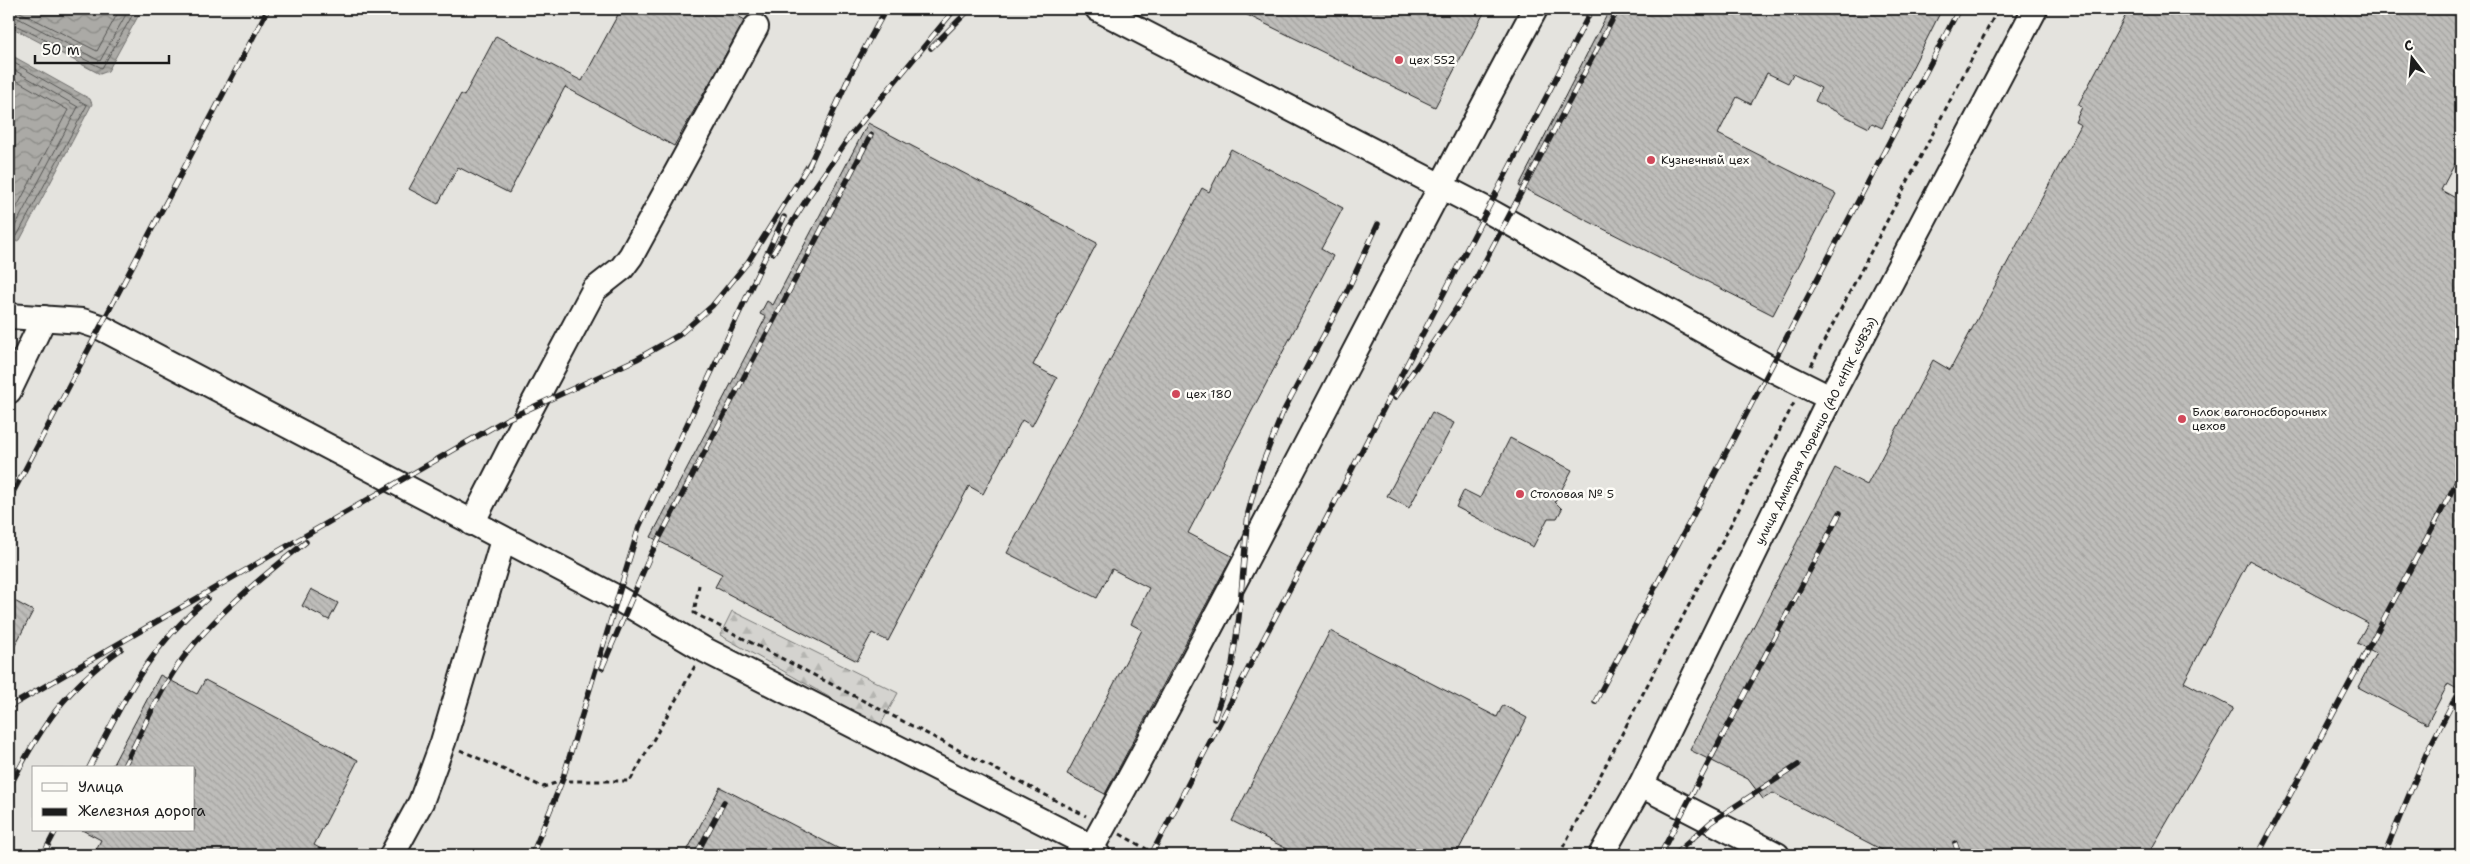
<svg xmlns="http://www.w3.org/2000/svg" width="2470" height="864" font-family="'Shantell Sans',sans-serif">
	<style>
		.built { fill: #e4e3de; fill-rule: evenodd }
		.forest { fill: url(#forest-firs); stroke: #787876 }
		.water { fill: url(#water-waves); stroke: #72716f }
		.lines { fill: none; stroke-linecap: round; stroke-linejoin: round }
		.shore { stroke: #555553; stroke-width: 1 }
		.building { fill: url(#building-back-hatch); stroke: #1c1c1c }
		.minor-casing { stroke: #1c1c1c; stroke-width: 28 }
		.path { stroke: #1c1c1c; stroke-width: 3; stroke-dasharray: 5 4; stroke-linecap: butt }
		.minor { stroke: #fdfcf7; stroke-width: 24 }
		.rail-casing { stroke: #1c1c1c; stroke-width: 5.5 }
		.rail { stroke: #fdfcf7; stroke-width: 4; stroke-dasharray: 11; stroke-linecap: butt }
		.poi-dot { fill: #d1495b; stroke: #fdfcf7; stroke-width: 2 }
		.labels { text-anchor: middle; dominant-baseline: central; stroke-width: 5; stroke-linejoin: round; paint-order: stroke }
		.poi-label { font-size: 12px; fill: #1c1c1c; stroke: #fdfcf7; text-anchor: start }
		.street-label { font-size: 12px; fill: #1c1c1c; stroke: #fdfcf7 }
	</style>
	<defs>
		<pattern id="forest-firs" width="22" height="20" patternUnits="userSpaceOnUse" patternTransform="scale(1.25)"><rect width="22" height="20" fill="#d4d3cf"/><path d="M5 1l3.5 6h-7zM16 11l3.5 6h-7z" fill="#b5b5b1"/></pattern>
		<pattern id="water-waves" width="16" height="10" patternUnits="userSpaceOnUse" patternTransform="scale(1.25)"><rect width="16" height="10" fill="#abaaa6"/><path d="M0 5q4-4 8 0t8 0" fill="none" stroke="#8a8a86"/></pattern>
		<pattern id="building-back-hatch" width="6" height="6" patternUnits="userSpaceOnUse" patternTransform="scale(1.25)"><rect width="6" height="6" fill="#bebdba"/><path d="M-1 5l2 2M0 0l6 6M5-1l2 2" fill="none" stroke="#a3a29f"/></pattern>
	</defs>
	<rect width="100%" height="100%" fill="#f4f3ee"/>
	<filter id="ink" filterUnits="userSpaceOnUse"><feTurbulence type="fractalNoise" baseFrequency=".02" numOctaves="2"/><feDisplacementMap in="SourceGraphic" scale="10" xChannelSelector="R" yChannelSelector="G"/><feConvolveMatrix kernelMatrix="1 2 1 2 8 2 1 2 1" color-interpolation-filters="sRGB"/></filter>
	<g filter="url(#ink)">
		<path class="built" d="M9,9H2461V855H9ZM34,768H194V830H34Z"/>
		<path class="forest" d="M732,611L898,693L880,726L720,635Z"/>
		<g class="water">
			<path d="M9,9H142L108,71L100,74L9,26Z"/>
			<path d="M9,54L90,99L92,104L20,240L11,243L9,242Z"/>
		</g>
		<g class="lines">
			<g class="shore">
				<path d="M14,9L97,51L120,9"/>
				<path d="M9,16L16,17L100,61L129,9"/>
				<path d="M9,22L102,68L136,9"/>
				<path d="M9,60L87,105L17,236L9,238"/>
				<path d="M9,67L78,107L13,230L9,231"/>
				<path d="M9,76L68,110L9,222"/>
			</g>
		</g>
		<g class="building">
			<path d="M621,9H725L745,20L674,146L565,87L509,193L458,167L438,204L409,189L461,94L464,96L496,36L582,81Z"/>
			<path d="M1235,9H1486L1435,107Z"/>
			<path d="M1610,9H1942L1882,128L1872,123L1869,128L1815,101L1821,88L1793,74L1788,83L1767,73L1751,104L1737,97L1718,134L1836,194L1773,315L1519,186Z"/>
			<path d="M2129,9H2461V152L2441,190L2461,201V691L2448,684L2427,724L2358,687L2376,653L2357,643L2368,623L2249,560L2184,682L2233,708L2148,855H1892L1773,793L1763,799L1748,779L1690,750L1835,468L1867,485L1933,360L1950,370L2081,125L2075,122L2082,107L2078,105Z"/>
			<path d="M868,123L1097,243L1033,365L1057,378L1032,426L1022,420L983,494L969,486L888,641L872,633L857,661L715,587L722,574L651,537L766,317L760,314L767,301L773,305Z"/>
			<path d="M1231,149L1343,208L1321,249L1333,256L1188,533L1232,556L1105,794L1067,774L1142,630L1131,624L1149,588L1112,569L1097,598L1007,553L1202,188L1209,192Z"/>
			<path d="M1432,412L1454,423L1409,508L1387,496Z"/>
			<path d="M1510,438L1572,470L1555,502L1562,509L1557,518H1548L1533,547L1456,507L1464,490L1480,498Z"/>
			<path d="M311,589L338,603L329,620L302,606Z"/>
			<path d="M9,598L33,611L9,657Z"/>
			<path d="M1330,631L1497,717L1503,705L1527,718L1456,855H1299L1232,821Z"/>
			<path d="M160,675L197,694L205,680L358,760L314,845L332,855H93L101,840L82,830H194V768H111Z"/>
			<path d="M720,787L851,855H685Z"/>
		</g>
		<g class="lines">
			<g class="minor-casing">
				<g id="minor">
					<path d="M1098,9L1487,210L1770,368L1830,398"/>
					<path d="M9,316L82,321L100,327L617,598L705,650L1075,838L1098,855"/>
					<path d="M9,391L44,318"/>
					<path d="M472,523L531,408L594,290L622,268L631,256L756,27"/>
					<path d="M1641,785L1777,855"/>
					<path d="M1091,849C1244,571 1385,288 1535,9"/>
					<path d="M392,855L421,802L443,742L503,540"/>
					<path d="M1601,855L1641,785L1830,398L2035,9"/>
				</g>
			</g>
			<g class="path">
				<path d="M1811,366L1998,9"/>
				<path d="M699,585L694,613L1086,816"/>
				<path d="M460,750L543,787L562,781H630L695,666"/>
				<path d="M1120,834L1157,855"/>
				<path d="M1559,855L1795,401"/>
			</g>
			<use href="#minor" class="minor"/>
			<g class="rail-casing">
				<g id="rail">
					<path d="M931,48L970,9"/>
					<path d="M808,168L850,75L886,9"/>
					<path d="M773,253L808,197L850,136L955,9"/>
					<path d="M1395,398L1473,284L1618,9"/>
					<path d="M9,500L268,9"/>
					<path d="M602,668L650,556L871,135"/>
					<path d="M1595,702L1959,9"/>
					<path d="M9,707L507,419L637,359L679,335L712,306L748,262L810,163"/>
					<path d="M1214,719L1232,665L1239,617L1248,513L1259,472L1282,414L1347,291L1378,224"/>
					<path d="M89,768C123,701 148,648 207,599"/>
					<path d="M123,768C139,737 153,705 171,676C202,625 259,579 306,542"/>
					<path d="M9,788C40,728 65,689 121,649"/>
					<path d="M1955,843L1959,855"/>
					<path d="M43,855L56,830"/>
					<path d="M532,855L562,781L639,527L784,217"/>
					<path d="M696,855L724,802"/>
					<path d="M1151,855L1592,9"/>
					<path d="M1660,855L1840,513"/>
					<path d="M1674,855L1711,822L1798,765"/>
					<path d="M2258,855L2461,474"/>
					<path d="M2384,855L2426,754L2461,687"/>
				</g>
			</g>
			<use href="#rail" class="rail"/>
		</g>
	</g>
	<g class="poi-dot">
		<circle cx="1399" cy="60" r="5"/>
		<circle cx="1651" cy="160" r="5"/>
		<circle cx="1176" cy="394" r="5"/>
		<circle cx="2182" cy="419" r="5"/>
		<circle cx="1520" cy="494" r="5"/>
	</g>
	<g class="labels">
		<g class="poi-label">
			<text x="1409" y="60">цех 552</text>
			<text x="1661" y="160">Кузнечный цех</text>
			<text x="1186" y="394">цех 180</text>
			<text x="2192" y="412">Блок вагоносборочных<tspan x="2192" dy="14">цехов</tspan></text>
			<text x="1530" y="494">Столовая № 5</text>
		</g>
		<g class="street-label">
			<text transform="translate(1816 431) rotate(-63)">улица Дмитрия Лоренцо (АО «НПК «УВЗ»)</text>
		</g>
	</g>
	<rect width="2470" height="864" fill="none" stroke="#fdfcf7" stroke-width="30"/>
	<rect x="15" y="15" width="2440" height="834" fill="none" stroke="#1c1c1c" stroke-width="2" filter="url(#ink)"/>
	<rect x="32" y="766" width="162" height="65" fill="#fdfcf7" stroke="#a3a29f"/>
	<rect x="42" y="783" width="25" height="8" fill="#fdfcf7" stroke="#a3a29f"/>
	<text x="78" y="792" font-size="15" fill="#1c1c1c">Улица</text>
	<rect x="42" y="808" width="25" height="8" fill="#1c1c1c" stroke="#a3a29f"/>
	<text x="78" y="816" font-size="15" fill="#1c1c1c">Железная дорога</text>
	<g transform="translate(2412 58) rotate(344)" stroke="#fdfcf7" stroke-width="4" paint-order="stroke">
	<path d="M0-4L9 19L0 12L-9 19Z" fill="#1c1c1c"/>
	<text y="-8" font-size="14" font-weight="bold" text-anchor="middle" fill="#1c1c1c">С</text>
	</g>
	<path d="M35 55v8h134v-8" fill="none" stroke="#1c1c1c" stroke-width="2.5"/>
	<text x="42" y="55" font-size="15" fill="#1c1c1c" stroke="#fdfcf7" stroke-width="4" paint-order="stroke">50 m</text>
</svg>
